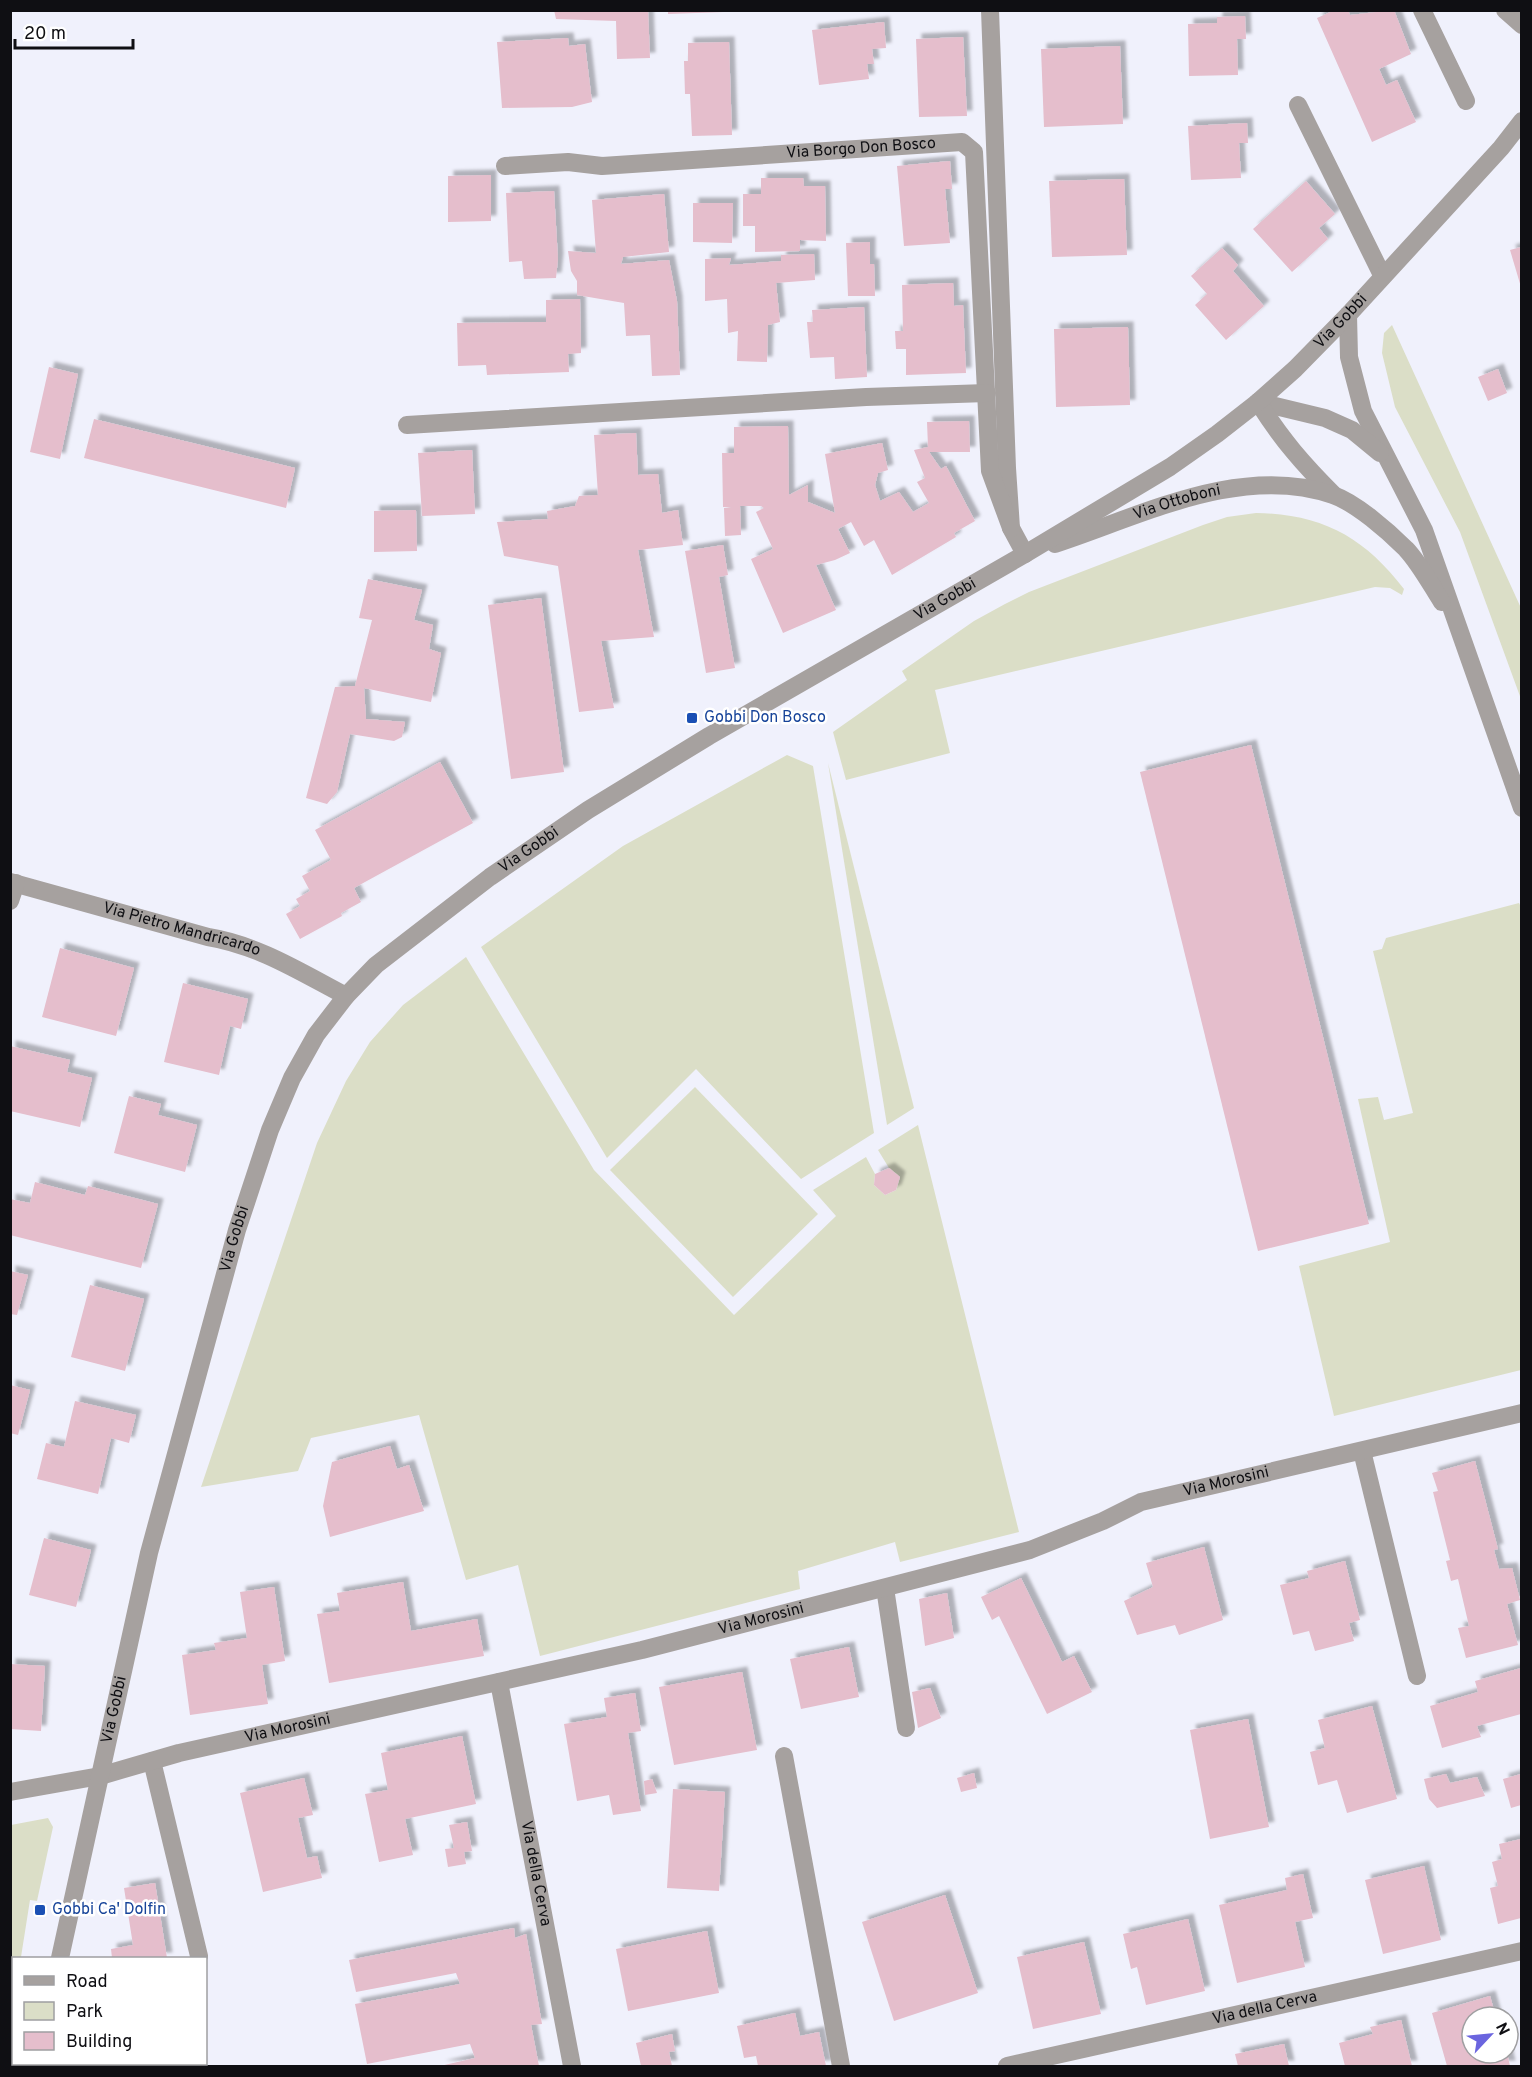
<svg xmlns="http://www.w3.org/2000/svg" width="1532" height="2077" font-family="Overpass,sans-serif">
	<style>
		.green { fill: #dbdec7 }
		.building { fill: #e5becc; filter: url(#shadow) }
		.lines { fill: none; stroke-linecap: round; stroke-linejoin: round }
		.minor { stroke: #a6a19f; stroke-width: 18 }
		.transit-dot { fill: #1a4fb4; stroke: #fff; stroke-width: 2 }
		.labels { text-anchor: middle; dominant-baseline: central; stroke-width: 5; stroke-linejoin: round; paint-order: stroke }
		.street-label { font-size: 16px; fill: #0f0f13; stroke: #fff }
		.transit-label { font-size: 16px; fill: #164399; stroke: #fff; text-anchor: start }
	</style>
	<defs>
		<filter id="shadow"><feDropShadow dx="5.5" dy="-5.5" stdDeviation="1.5" flood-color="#0004"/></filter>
	</defs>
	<rect width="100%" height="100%" fill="#f0f1fc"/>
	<g class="green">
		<path d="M1392,325L1521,608V699L1460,532L1395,407L1382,353L1384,333Z"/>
		<path d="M1256,513C1322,514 1364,537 1404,589L1402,595L1390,588L1375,587L935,690L950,753L846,780L833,732L907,680L902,671L974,621L1005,604L1029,592L1203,525L1227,517Z"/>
		<path d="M787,755L813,766L874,1133L801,1179L696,1069L607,1158L481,947L623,846Z"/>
		<path d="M828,763L914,1108L887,1125Z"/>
		<path d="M1519,903L1522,909L1521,1370L1334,1416L1299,1266L1390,1242L1358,1099L1378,1097L1384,1120L1413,1113L1373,951L1382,949L1386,938Z"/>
		<path d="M466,957L594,1170L734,1315L836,1216L813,1190L866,1157L875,1174L874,1185L885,1195L896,1190L900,1177L889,1168L878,1150L918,1125L1019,1532L900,1562L895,1542L798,1571L800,1589L540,1656L518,1565L466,1580L419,1415L311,1438L298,1471L201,1487L317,1143L346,1081L370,1042L403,1005Z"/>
		<path d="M695,1087L818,1214L733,1297L610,1170Z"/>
		<path d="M48,1818L53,1827L37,1901L30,1900L21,1957L11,1959V1825Z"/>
	</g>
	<g class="building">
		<path d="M554,10H648L650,58L617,59L616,21L556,19Z"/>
		<path d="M668,10H724V12L668,14Z"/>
		<path d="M1335,10H1348L1350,15L1394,10L1411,54L1379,69L1386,85L1397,80L1416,122L1372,142L1317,18Z"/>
		<path d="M1245,16L1246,39H1237L1238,75L1189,76L1188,24L1217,23V17Z"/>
		<path d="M884,22L886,48L872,49L874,64H867L869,79L819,85L812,30Z"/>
		<path d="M963,37L967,116L919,117L916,39Z"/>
		<path d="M568,38L569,46L585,44L592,102L572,107L502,108L497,42Z"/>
		<path d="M729,42L732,135L692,136L690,94H685L684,61H688V43Z"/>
		<path d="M1120,46L1123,124L1044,127L1041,49Z"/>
		<path d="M1247,123L1248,143H1239L1241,178L1191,180L1188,126Z"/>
		<path d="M950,161L952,189H945L950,243L904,246L897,166Z"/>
		<path d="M491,175V221L448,222V176Z"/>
		<path d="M761,178H803L804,186H825L826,241L800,240V251L755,252V226H743V194H761Z"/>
		<path d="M1124,179L1127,255L1052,257L1049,181Z"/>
		<path d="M1306,181L1335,214L1319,228L1328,239L1292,272L1253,229Z"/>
		<path d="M554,191L558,259L556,278L524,279L522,261L509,262L506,193Z"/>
		<path d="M664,194L669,252L623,257L621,264L669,260L677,301L680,375L652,376L650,335L626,336L624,303L577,295V281L571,271L568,251L596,253L592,200Z"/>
		<path d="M693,203H733L732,243L693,242Z"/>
		<path d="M870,242V264H874L875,296H848L846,243Z"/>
		<path d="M1521,247V287L1510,250Z"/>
		<path d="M1222,248L1238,265L1233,271L1264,306L1226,340L1195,305L1207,294L1191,276Z"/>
		<path d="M814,254L815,280L776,283L780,322L768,325L767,362L737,361L738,331L728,333L727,299L705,301V259L731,258L729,265L781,261V255Z"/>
		<path d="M953,283L954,306L963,305L966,373L906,375V349H896L895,331H903L902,285Z"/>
		<path d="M580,299L581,353L568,354L569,372L487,375L486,365L458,366L457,323L546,322V300Z"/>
		<path d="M864,307L867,377L835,379L834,357L810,358L807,322H813L812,310Z"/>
		<path d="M1128,327L1130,405L1056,407L1054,329Z"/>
		<path d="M49,367L78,374L60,459L30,452Z"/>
		<path d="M1498,369L1507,393L1488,401L1478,377Z"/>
		<path d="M94,419L295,468L286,508L84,458Z"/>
		<path d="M969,421L970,452H929L941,469L946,466L975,521L954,533L956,537L892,575L874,540L864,546L851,522L838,529L850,553L835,560L816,565L836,610L783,633L751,559L773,549L756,512L764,508L761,506H740L741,535L725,536L724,508L732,507H723L722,453H734V427L788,426L789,495L808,485V502L835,513L825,454L882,443L888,470L878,473L875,485L880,501L899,492L913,512L929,503L917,482L925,478L914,450L928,447L927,422Z"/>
		<path d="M636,433L638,475L658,474L662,513L678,510L683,545L638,550L654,637L601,641L614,708L579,712L558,566L504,556L497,522L548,519L547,511L575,506L579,496L598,495L594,435Z"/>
		<path d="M472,450L475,514L422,516L418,453Z"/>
		<path d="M416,510L417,551L374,552V511Z"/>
		<path d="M723,545L728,575L719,577L735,668L706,673L685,551Z"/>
		<path d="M368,579L422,590L414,620L433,625L429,649L441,653L431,702L364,688L366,719L405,722L402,737L394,741L350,734L337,792L327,804L306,798L335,687L355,686L372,620L359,618Z"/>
		<path d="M541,598L564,772L511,779L488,605Z"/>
		<path d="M1251,745L1369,1224L1258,1251L1140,772Z"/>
		<path d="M440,762L473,823L354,888L361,902L341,913L342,916L300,939L286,914L300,906L296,899L310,891L302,876L331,860L315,830Z"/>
		<path d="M60,948L134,968L116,1036L42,1017Z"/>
		<path d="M183,983L248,999L241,1029L230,1026L219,1075L164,1062Z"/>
		<path d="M10,1046L70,1060L67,1072L92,1078L80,1127L10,1111Z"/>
		<path d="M129,1096L161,1104L158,1115L197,1125L185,1172L114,1153Z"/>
		<path d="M889,1168L900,1177L896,1190L885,1195L874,1185L875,1174Z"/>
		<path d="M35,1182L85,1195L88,1186L158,1204L141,1268L10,1235V1199L30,1203Z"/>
		<path d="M10,1271L28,1275L17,1315L10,1314Z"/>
		<path d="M90,1285L144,1299L125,1371L71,1357Z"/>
		<path d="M10,1385L30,1390L18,1435L10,1433Z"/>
		<path d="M75,1401L136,1415L129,1443L111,1438L98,1494L37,1479L46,1443L64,1447Z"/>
		<path d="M390,1446L397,1469L409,1465L424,1511L330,1537L323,1506L332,1462Z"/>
		<path d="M1475,1461L1498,1549L1494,1550L1499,1569L1512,1568L1520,1600L1507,1604L1518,1645L1466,1658L1458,1628L1469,1626L1458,1579L1451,1581L1446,1561L1450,1560L1433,1492L1438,1491L1432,1473Z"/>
		<path d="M44,1538L91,1550L76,1607L29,1595Z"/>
		<path d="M1204,1547L1223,1620L1179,1635L1175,1625L1137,1635L1124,1601L1153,1587L1146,1563Z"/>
		<path d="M1345,1561L1360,1620L1349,1623L1354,1641L1315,1651L1309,1631L1293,1635L1280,1585L1309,1578L1307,1571Z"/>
		<path d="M1021,1578L1062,1662L1074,1656L1092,1692L1047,1714L999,1616L992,1620L981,1597Z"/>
		<path d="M403,1582L411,1631L477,1619L484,1656L329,1683L317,1614L340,1611L337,1593Z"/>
		<path d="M274,1587L285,1661L262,1665L268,1704L190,1715L182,1655L216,1650L214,1643L247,1638L240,1592Z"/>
		<path d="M947,1593L954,1638L925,1646L919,1599Z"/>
		<path d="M849,1647L859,1697L801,1709L790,1659Z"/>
		<path d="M10,1664L45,1666L41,1731L10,1729Z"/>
		<path d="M1521,1668V1714L1477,1726L1481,1737L1442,1748L1430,1706L1478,1692L1475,1681Z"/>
		<path d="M742,1672L757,1750L674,1765L659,1687Z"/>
		<path d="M930,1688L941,1718L918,1728L912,1692Z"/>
		<path d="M635,1693L641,1731L628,1733L641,1811L613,1815L609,1795L577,1801L564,1724L607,1717L604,1698Z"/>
		<path d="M1372,1706L1397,1799L1347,1813L1337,1780L1318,1785L1310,1752L1325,1748L1318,1720Z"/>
		<path d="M1248,1719L1269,1827L1210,1839L1190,1730Z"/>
		<path d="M462,1736L476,1804L405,1819L413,1855L379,1862L365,1794L388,1790L381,1753Z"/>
		<path d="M974,1773L977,1788L961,1792L957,1778Z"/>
		<path d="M1446,1774L1450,1783L1477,1777L1485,1796L1437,1808L1429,1799L1424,1779Z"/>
		<path d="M1521,1774V1805L1511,1808L1503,1779Z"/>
		<path d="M304,1778L313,1815L298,1818L307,1858L317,1856L322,1878L263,1892L240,1793Z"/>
		<path d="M652,1779L657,1793L645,1795L644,1781Z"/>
		<path d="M673,1789L725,1792L719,1891L667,1888Z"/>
		<path d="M467,1822L472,1851L464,1852L466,1864L448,1867L445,1849L454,1848L449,1825Z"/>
		<path d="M1521,1839V1918L1498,1924L1490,1888L1498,1886L1492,1862L1502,1859L1499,1844Z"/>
		<path d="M1424,1866L1441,1940L1383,1954L1365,1880Z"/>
		<path d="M1303,1874L1313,1918L1295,1922L1305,1967L1237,1983L1219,1905L1287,1890L1285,1878Z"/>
		<path d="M155,1883L167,1958H112L111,1949L133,1945L124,1888Z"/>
		<path d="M945,1895L978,1993L894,2021L862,1922Z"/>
		<path d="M1188,1919L1205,1991L1146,2005L1137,1967L1131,1969L1123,1934Z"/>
		<path d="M514,1928L515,1938L526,1934L542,2024L531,2025L539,2066H440L475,2058L470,2044L367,2064L355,2004L460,1984L456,1973L356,1992L349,1960Z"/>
		<path d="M707,1931L719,1993L628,2011L616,1949Z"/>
		<path d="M1084,1942L1101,2014L1033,2029L1017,1957Z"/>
		<path d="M1490,1996L1496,2017H1472V2053H1507L1510,2066H1447L1432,2013Z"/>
		<path d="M795,2013L800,2036L819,2032L826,2066H758L756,2056L744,2058L737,2026Z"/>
		<path d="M1401,2020L1412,2066H1345L1339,2043L1373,2034L1370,2027Z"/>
		<path d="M672,2034L675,2051L669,2052L672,2066H641L636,2043Z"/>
		<path d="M1284,2044L1289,2066H1238L1235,2054Z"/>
		<path d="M129,2064H200V2066H128Z"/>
	</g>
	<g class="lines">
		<g class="minor">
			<path d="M990,10L1007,468L1011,528L1025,554"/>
			<path d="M1422,10L1466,101"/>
			<path d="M1505,10L1522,25"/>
			<path d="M1298,105L1382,275"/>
			<path id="s1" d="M505,166L568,162L602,166L962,142L974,152L990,471L1011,528"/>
			<path d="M1348,315L1349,357L1363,411L1424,530L1522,808"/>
			<path d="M1258,402L1325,418L1352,430L1380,453"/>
			<path d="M1258,402C1282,440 1303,464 1334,495"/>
			<path d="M407,425L866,397L987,393"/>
			<path id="s2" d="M1055,544C1141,516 1241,463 1333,495C1356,503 1388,531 1406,549C1420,564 1431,585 1442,602"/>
			<path id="s3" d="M10,882L208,937C258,945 302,973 346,996"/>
			<path d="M10,901L16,883"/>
			<path d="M1362,1451L1417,1676"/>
			<path d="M885,1588L906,1728"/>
			<path id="s4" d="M499,1682L572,2066"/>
			<path d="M784,1756L841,2066"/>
			<path d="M152,1761L199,1956"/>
			<path id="s5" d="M10,1792L100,1776L179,1753L642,1650L1030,1550L1103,1521L1141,1502L1522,1413"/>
			<path id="s6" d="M60,1958L149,1553L237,1230L270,1130L292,1078L316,1035L346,996L376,965L490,877L588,810L709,736L1025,554L1170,467L1217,434L1258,402L1295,369L1348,315L1501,148L1522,121"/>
			<path d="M37,2066V2064"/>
			<path id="s7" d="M1007,2066L1522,1951"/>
		</g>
	</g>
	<g class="transit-dot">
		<rect x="686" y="712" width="12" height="12" rx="3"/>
		<rect x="34" y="1904" width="12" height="12" rx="3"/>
	</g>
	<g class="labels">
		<g class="street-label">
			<text stroke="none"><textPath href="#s1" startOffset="357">Via Borgo Don Bosco</textPath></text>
			<text stroke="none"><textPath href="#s6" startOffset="2216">Via Gobbi</textPath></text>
			<text stroke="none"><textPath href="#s2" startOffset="129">Via Ottoboni</textPath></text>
			<text stroke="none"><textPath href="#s6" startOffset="1730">Via Gobbi</textPath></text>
			<text stroke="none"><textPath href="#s6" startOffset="1244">Via Gobbi</textPath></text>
			<text stroke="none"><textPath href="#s3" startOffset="178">Via Pietro Mandricardo</textPath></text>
			<text stroke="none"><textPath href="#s6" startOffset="740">Via Gobbi</textPath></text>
			<text stroke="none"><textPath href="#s5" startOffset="1257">Via Morosini</textPath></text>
			<text stroke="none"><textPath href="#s5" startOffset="771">Via Morosini</textPath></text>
			<text stroke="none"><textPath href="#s6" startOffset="254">Via Gobbi</textPath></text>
			<text stroke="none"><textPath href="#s5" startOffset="285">Via Morosini</textPath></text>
			<text stroke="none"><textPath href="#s4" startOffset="195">Via della Cerva</textPath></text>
			<text stroke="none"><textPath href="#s7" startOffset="264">Via della Cerva</textPath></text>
		</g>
		<g class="transit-label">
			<text x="704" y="718">Gobbi Don Bosco</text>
			<text x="52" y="1910">Gobbi Ca' Dolfin</text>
		</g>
	</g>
	<rect width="1532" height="2077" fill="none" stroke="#0f0f13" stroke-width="24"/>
	<rect x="12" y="1957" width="195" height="108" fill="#ffffff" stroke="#9f9fa1" stroke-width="1.5"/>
	<rect x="24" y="1976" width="30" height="9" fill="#a6a19f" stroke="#9f9fa1" stroke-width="1.5"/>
	<text x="66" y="1987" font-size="18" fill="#0f0f13">Road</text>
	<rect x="24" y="2002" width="30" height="18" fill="#dbdec7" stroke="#9f9fa1" stroke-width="1.5"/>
	<text x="66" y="2017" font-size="18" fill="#0f0f13">Park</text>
	<rect x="24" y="2032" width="30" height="18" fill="#e5becc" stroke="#9f9fa1" stroke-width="1.5"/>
	<text x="66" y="2047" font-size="18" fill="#0f0f13">Building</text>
	<g transform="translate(1490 2035) rotate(64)"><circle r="28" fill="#ffffff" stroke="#9f9fa1" stroke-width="1.5"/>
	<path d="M0-4.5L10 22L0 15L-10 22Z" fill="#6b65df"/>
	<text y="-9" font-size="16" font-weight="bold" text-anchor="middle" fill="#0f0f13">N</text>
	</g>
	<path d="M15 39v9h118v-9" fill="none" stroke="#0f0f13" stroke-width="3"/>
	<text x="24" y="39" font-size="18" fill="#0f0f13" stroke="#ffffff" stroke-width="4.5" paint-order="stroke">20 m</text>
</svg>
